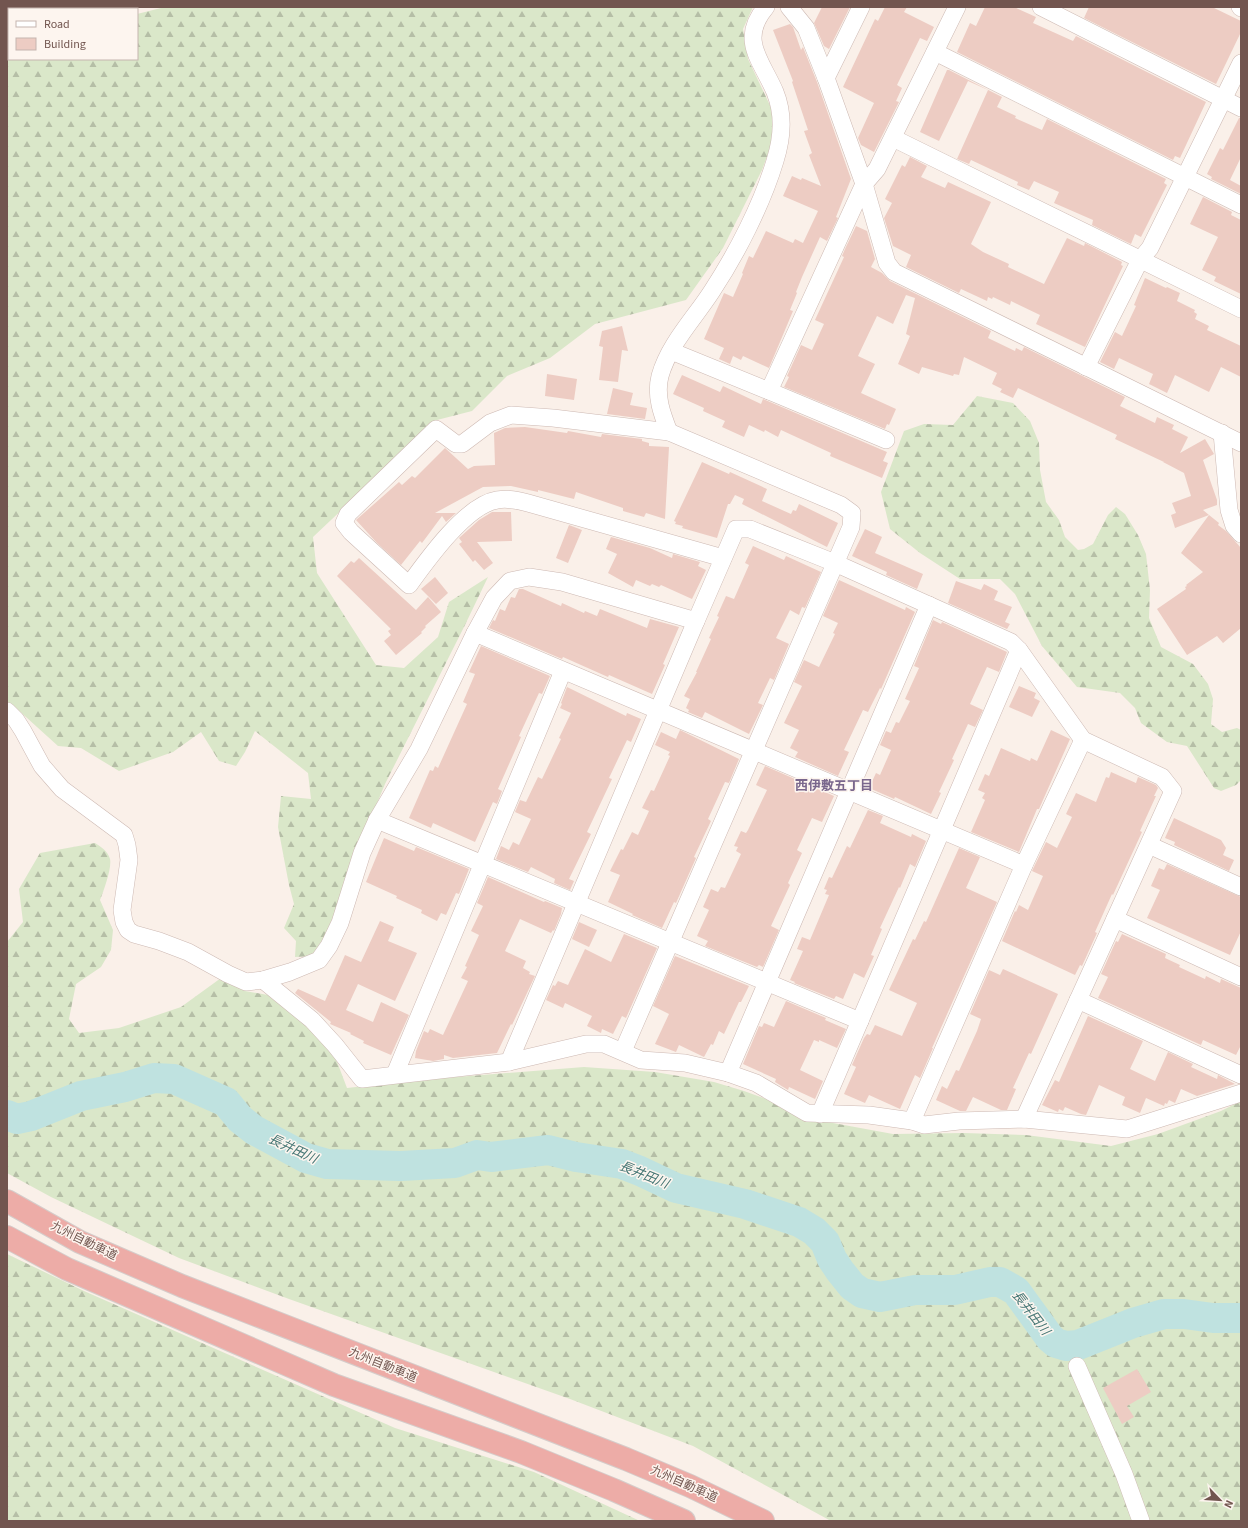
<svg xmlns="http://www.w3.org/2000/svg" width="1248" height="1528" font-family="'Source Sans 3','Noto Sans JP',sans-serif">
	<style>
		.forest { fill: url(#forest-firs) }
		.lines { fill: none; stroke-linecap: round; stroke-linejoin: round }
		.river { stroke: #bfe2e0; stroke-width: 30 }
		.building { fill: #edccc3 }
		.street-casing { stroke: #cdb9b3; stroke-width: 18 }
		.highway-casing { stroke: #d5ccca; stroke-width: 24 }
		.street { stroke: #fff; stroke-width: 17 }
		.highway { stroke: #edaca7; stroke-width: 22 }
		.labels { text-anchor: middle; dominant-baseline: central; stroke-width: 3; stroke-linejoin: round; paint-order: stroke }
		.street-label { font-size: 12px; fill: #72554f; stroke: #fdf5ef }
		.neighbourhood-label { font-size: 13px; font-weight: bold; fill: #7a678d; stroke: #fdf5ef }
		.water-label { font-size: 13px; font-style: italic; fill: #457674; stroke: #fdf5ef }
	</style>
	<defs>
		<pattern id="forest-firs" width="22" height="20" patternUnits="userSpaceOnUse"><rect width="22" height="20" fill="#dae7c9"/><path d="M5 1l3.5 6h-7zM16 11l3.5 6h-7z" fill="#b5bea6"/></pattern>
	</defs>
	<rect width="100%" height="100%" fill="#faf0e9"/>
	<g class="forest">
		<path d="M7,7H98L99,9H9V59H137V14L165,7H753L743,29L748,59L776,118L771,146L762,170L723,248L686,300L595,324L550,358L507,376L472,411L437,420L313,537L317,573L376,665L404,668L438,637L449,602L488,577L464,627L385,784L346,878L336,919L312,956L295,957L296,941L284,928L294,904L289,885L278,827L281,796L311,799L308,773L255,731L245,752L236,766L219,761L201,732L173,752L119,771L81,748L58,746L16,708L7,705Z"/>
		<path d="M977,396L1013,403L1030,421L1039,443L1040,470L1046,502L1059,520L1065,537L1078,550L1084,549L1093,544L1108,515L1116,507L1125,514L1138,535L1146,554L1150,590L1149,618L1161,647L1193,664L1208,684L1213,699L1211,724L1222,732L1237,728L1241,730V780L1236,785L1221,791L1214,788L1187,746L1167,742L1141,723L1135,708L1120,693L1077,687L1042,646L1015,594L1000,579H960L920,553L890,529L881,492L904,431L924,424L953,425Z"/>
		<path d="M95,843C101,847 108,851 110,859C112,868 104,890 100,900L113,930L111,950L101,967L76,984L69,1019L79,1033L119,1028L181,1007L221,978L245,991L268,995L331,1046L347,1088L419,1080L584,1067L655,1072L714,1082L744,1091L833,1123L893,1134L964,1133L1026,1135L1111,1146L1158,1134L1221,1111L1241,1101V1521H831L693,1446L570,1399L289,1299L179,1258L51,1197L7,1173V942L23,922L19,889L40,853Z"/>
		<path d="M7,1254L84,1291L395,1428L534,1472L640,1521H7Z"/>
	</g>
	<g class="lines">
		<path class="river" d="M7,1115L17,1119L31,1116L81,1096L125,1087L154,1078L174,1079L226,1102L240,1119L254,1130L306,1158L327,1164L401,1166L455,1163L477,1155L491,1157L548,1150L576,1157L622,1164L640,1171L676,1188L745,1204L799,1222L814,1231L825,1242L832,1259L840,1271L852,1286L862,1293L880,1297L915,1290H955L990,1282H1000L1016,1291L1050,1338L1056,1343L1066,1346L1078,1345L1133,1323L1164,1314H1184L1213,1318H1241"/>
	</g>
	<g class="building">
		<path d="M822,7H850L829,49L824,46L814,23Z"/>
		<path d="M885,7H907L904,12L934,27L927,41L920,38L897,85L902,88L896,101L899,102L874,152L861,145L858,138L874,103L843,87L875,19L878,21Z"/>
		<path d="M985,7H1014L1036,17L1033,23L1073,41L1076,36L1206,102L1180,158L1175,156L1173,160L957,52L970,23L976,26Z"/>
		<path d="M1089,7H1212L1241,21V32L1216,84L1084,18Z"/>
		<path d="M790,24L793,27L801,50L803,47L817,82L851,179L836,217L838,218L827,241L820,237L802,277L796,292L797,293L790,310L793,311L769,368L743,356L741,360L733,356L730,364L719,359L724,348L704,339L724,293L733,297L743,274L742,273L749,256L753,258L766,231L793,243L795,239L803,243L818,211L783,196L792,176L801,180L802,178L821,186L809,155L812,153L804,131L808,130L792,82L793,81L773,30Z"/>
		<path d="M947,70H949L1002,97L997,107L1016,116L1015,118L1042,130L1047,119L1166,179L1164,183L1167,185L1141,237L1135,234L1131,244L1092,225L1093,220L1054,203L1059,192L1034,181L1029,190L1017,185L1018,182L971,160L969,164L957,159L988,90L968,81L939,141L920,132Z"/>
		<path d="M1239,118H1241V157L1230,180L1241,186V194L1211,179L1212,177L1207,174L1220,148L1223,150Z"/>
		<path d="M910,157L927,166L921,177L945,188L948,182L991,202L971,244L983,252L1009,264L1008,267L1044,284L1067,238L1084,246L1085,243L1122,262L1121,265L1123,266L1085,347L1036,324L1040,315L1011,301L1010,305L993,297L992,299L988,297L987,301L961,289L959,293L906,267L911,255L893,246L884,218L892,203L885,199L902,165L905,167Z"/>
		<path d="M1203,197L1232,212L1231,215L1241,220V294L1214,281L1216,277L1202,270L1218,237L1190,224Z"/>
		<path d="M856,226L867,231L875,259L871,267L882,273L890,281L991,331L988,338L1015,351L1016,348L1022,351L1024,347L1125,397L1120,406L1155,423L1157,417L1174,425L1172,429L1188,437L1180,453L1205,439L1214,454L1203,460L1217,500V505L1203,510L1209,515L1175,528L1171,515L1176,513L1172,503L1191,496L1184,473L1163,462H1164L1115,439L1117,435L1018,388L1013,398L1000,392L1002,389L992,384L997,373L964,357L959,375L954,374L953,376L922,367L919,374L898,364L910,336L906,334L915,298L906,295L893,324L877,316L858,356L875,364L861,393L896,409L889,425L887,424L885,429L784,387L789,377L787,376L801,345L812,350L824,324L815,320L844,257L842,256L845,249Z"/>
		<path d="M1145,278L1166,288L1167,287L1180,293L1177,301L1195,310L1194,312L1197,314L1195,319L1209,326L1207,330L1241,346V377L1221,367L1209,392L1175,375L1167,393L1149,384L1153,374L1119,358L1114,369L1100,362L1115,332L1122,336L1136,306L1134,305Z"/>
		<path d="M622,326L628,351L622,350L618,382L599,380L603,347L599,346L602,331Z"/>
		<path d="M547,374L577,379L574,400L545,396Z"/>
		<path d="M682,375L720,392L723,386L761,404L763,399L887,452L883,461L888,463L882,478L830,456L831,453L781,430L778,437L765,430L764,432L749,425L744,437L722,427L725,421L703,411L704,408L673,394Z"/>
		<path d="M613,388L633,393L630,405L647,408L645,419L607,414Z"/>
		<path d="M525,427L567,433L568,431L601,437L602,434L642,439V441L649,443V446L669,447L665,519L646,513L644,517L623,511V508L576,492L574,499L538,490V492L511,486L483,487L435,513H456L446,522L442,516L422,543L420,541L401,565L377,543L356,520L399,482L402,485L412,476L415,478L445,448L468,469L474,466L495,465L494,433L505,428Z"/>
		<path d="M702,462L729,474L730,472L767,489L762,501L791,514L793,510L796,511L799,504L838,523L827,547L742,504L744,499L735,495L730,504H728L717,538L682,528L683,526L675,524L676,522L674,521Z"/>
		<path d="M492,512H511L512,541L477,542L493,563L484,570L475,560L473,562L459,544L462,542L459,538L479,520Z"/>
		<path d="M1209,515L1219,523L1218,525L1226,531L1241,548V628L1223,643L1217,636L1187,655L1157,609L1186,589L1185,587L1187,586L1186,585L1203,572L1181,553Z"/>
		<path d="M569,525L582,530L568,563L556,558Z"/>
		<path d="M865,529L882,537L875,553L923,574L917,589L886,575L887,572L852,556Z"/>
		<path d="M611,537L650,548L672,558L673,554L700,562L698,566L706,570L692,599L661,585L659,587L652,584L650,586L636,580L633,587L608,573L617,554L606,549Z"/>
		<path d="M753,546L784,560L786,556L821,572L805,608L802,607L799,615L790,610L776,638L789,644L774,680L770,678L758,703L763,705L749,734L705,712L702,718L688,712L689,710L686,708L690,699L684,696L697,672H696L711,639L709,638L719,617L717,616L726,596L734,599L749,565L745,563Z"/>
		<path d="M359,558L416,610L428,597L441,612L425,626L426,627L421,632L422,633L396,655L384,641L391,635L388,631L391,629L337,576L351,561L354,563Z"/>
		<path d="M435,577L448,593L436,604L421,589Z"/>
		<path d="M839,580L905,610L906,607L915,612L881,689L880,688L868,712L863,710L844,750L849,752L838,776L795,757L798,752L790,748L799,730L784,723L802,686L794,682L804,660L819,667L835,634L833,633L838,623L823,616Z"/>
		<path d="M956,581L981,590L984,584L998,591L994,600L1012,607L1005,622L1010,624L1007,629L948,603Z"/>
		<path d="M519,589H523L561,606L562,603L584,613L585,611L597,616L600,609L647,628L650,619L679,627L663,664L665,665L652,694L609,675L608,677L563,657L562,659L489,628L493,620L495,621L500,609L505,611L511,597L515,598Z"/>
		<path d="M933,620L941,624L942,622L1007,652L999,672L987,667L970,704L983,710L975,727L968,724L952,759L954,760L939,792L941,793L931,814L895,797L894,799L892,798L869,788L876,773L880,775L891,750L880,745L886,731L891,733L896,722L899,723L910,701L905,699L919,668L914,666Z"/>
		<path d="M481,646L550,676L542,694L539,693L519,736L521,737L498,789L502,791L497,804L493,802L475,842L433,823L431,828L409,818L430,770L433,771L435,766L438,768L467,704L463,702L475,674L469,672Z"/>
		<path d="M1019,686L1036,693L1034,698L1040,701L1032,717L1009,707Z"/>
		<path d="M567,687L626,716L627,713L641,719L631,742L627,740L609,778L612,779L587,832L591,834L569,879L574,881L570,890L554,883L555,879L531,867L528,872L496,859L501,846L509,850L513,842L519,845L531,819L515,812L520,800L526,802L538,777L542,779L561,739L559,738L571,713L560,708L562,704L561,703Z"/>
		<path d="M680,730L739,759L729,783L725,782L708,819L711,821L694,857L696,858L676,903L674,902L662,928L632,915L633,914L608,902L620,875L610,871L621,849L623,850L632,832L638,835L649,811L642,808L651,790L654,791L670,756L668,755L670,752L655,745L661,732L676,739Z"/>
		<path d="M1051,730L1070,739L1039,809H1037L1019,852L971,832L985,800L982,798L985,793L978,790L985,774L989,776L1001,748L1030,761L1031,758L1037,761Z"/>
		<path d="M765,766L834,796L822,822L812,818L797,850L802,853L788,883L790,885L771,926L779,930L763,967L759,965L757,967L705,946L708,941L697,936L709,910L703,907L711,889L718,892L721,887L725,888L741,854L736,851L738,847L734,846L741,831L746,833L748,830L767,790L756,785Z"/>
		<path d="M1111,772L1136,783L1138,777L1156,785L1158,788L1154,796H1156L1140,831L1142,832L1113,895L1112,894L1095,932L1097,933L1082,966L1080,965L1075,975L1002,941L1015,911L1016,912L1019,905L1028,910L1043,876L1032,871L1046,842L1057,848L1072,817L1066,814L1076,793L1096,802L1106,777L1109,778Z"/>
		<path d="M868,810L883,816L880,823L911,837L912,834L926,841L915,867L910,864L900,888L899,887L880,928L882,929L871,955L874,956L864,978L854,973L843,999L836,996L834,999L794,983L795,982L790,980L803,951L797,949L802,937L810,940L829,895L825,894L827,890L824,889L829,877L832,878L847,846L850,848Z"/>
		<path d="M1174,818L1221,840L1226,848L1223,855L1234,860L1229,871L1174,845L1175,842L1165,838Z"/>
		<path d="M384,838L414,851L416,847L469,869L459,894L456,893L446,915L441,913L437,921L421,913L422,910L396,898L397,896L366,882Z"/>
		<path d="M959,848L980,857L966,888L997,902L932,1048H933L920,1078L915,1075L900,1109L869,1095L865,1103L844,1094L856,1067L852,1065L864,1038L867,1034L870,1035L875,1025L902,1036L917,1003L889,990L913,939L915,940L924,921L926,922Z"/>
		<path d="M1167,864L1241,897V931L1230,955L1147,918L1160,890L1151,886L1159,868L1164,870Z"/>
		<path d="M488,877L544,902L545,901L562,908L561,914L554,931L553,930L551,933L520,919L505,951L526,961L523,968L530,972L529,974L535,976L512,1025L511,1024L497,1053L453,1058L444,1055V1059L433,1061L415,1058L416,1051L424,1031L428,1033L430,1029L443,1035L468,981L461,978L467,967L465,966L479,935L471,931L483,906L477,903Z"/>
		<path d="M380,921L394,927L388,941L417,953L395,1001L358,984L346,1010L373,1022L381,1002L409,1015L391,1055L363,1043L364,1041L350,1034L351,1033L330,1024L331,1022L295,993L298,989L325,1001L345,955L361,962Z"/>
		<path d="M579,922L597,930L589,947L572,939Z"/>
		<path d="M624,934L657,948L626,1018L622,1016L613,1034L602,1029L601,1033L587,1026L592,1016L565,1003L563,1008L546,1000L553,985L555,986L558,981L568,985L585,949L611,962Z"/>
		<path d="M1122,934L1166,954L1165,958L1180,965L1179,967L1205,979L1206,976L1220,983L1221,979L1241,988V1045L1236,1055L1203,1040L1201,1045L1098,998L1108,977L1101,974L1116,941L1118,942Z"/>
		<path d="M675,956L749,986L741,1002H739L724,1034L719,1031L713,1045L711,1044L704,1057L679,1045L676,1052L655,1044L669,1014L653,1006Z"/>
		<path d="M1003,969L1058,994L1031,1054L1029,1053L1013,1088L1016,1089L1007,1110H1001L973,1097L966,1111H960L936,1100L942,1086L947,1089L956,1070L959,1071L977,1031L981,1019L970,1014L989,970L1000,975Z"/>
		<path d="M786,1001L826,1018L825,1020L846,1029L837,1048L819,1040V1042L814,1040L800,1070L823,1081L815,1099L789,1087L788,1090L775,1082L776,1079L743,1064L759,1026L762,1027L764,1023L774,1027Z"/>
		<path d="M1088,1016L1143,1041L1130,1069L1155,1081L1168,1052L1193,1064L1191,1067L1217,1079L1218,1075L1235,1084L1197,1096L1181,1089L1175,1103L1169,1100L1167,1104L1165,1103L1164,1106L1146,1098L1140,1113L1122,1105L1125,1097L1099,1085L1086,1115L1081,1114L1065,1107L1063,1111L1059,1109L1058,1112L1042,1105L1055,1080L1059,1082Z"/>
		<path d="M1137,1369L1151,1392L1127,1406L1134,1417L1122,1424L1103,1388Z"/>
	</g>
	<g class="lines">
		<g class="street-casing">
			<g id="street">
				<path d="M789,7L806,28L826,78L864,184L887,263L894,272L1241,443"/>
				<path d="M1041,7L1241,108"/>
				<path d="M1240,7L1241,8"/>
				<path d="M935,52L1241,205"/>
				<path d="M826,78L861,7"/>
				<path d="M893,138L1241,309"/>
				<path d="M671,351L769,391L864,184L877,169L957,7"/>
				<path d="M1086,367L1140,260L1150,248L1241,63"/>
				<path d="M769,391L886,440"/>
				<path d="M669,432C662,414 655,396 660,376C669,344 694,319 712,291C737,253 762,204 775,161C782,139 784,114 775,92C762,61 738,40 766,7"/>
				<path d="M1222,433L1229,510L1234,526L1241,534"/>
				<path d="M475,633L1024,865"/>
				<path d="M7,711L16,720L23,731L42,766L62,789L124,835L127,845L129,860L122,910L124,922L128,930L134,934L159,941L188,952L228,974L246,982L263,980L290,972L319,960L329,946L340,923L362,853L377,820L419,749L475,633L494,598L510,581L529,577L562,582L696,621L736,529H750L835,563L1011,642L1019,650L1083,740L1162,777L1173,791L1024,1119"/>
				<path d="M377,820L860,1021"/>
				<path d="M1149,845L1241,887"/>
				<path d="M1115,919L1241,977"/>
				<path d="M263,980L312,1020L335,1045L362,1079L509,1062L586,1044H604L641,1060L685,1063L728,1073L756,1083L807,1113L869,1115L912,1121L924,1125L959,1121L1024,1119L1127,1129L1241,1093"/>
				<path d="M1078,1000L1241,1075"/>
				<path d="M623,1051L851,527L852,513L841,505L669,432L553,418L511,415L490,423L462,444H456L436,429L348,514L344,523L351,532L409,585C427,560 466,505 497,500C508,498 517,500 528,503L723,558"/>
				<path d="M509,1062L696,621"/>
				<path d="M728,1073L929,605"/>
				<path d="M395,1074L563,671"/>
				<path d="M820,1114L1019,650"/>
				<path d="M912,1121L1024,865L1083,740"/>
				<path d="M1077,1366L1124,1474L1141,1521"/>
			</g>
		</g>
		<g class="highway-casing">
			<g id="highway">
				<path d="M7,1201L80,1242L182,1286L626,1459L690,1486L763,1521"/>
				<path d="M7,1237L67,1269L334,1385L521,1452L614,1490L684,1521"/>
			</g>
		</g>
		<use href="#street" class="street"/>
		<use href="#highway" class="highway"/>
	</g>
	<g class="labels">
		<g class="street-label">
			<text transform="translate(84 1241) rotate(26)">九州自動車道</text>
			<text transform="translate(383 1365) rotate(22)">九州自動車道</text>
			<text transform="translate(684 1484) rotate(24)">九州自動車道</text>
		</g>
		<g class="neighbourhood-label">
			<text x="834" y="786">西伊敷五丁目</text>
		</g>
		<g class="water-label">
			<text transform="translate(293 1149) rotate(25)">長井田川</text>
			<text transform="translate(644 1175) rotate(22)">長井田川</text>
			<text transform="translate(1031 1313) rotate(52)">長井田川</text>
		</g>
	</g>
	<rect width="1248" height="1528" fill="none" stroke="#72554f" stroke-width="16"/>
	<rect x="8" y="8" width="130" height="52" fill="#fdf5ef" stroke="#c5b5af"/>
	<rect x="16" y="21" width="20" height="6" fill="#ffffff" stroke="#c5b5af"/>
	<text x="44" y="28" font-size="12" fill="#72554f">Road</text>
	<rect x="16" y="38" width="20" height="12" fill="#edccc3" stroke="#c5b5af"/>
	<text x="44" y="48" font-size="12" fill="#72554f">Building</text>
	<g transform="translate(1220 1500) rotate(115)" stroke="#fdf5ef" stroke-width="3" paint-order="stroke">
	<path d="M0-3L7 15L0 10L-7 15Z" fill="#72554f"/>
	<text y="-6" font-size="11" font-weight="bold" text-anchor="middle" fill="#72554f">N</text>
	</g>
</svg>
